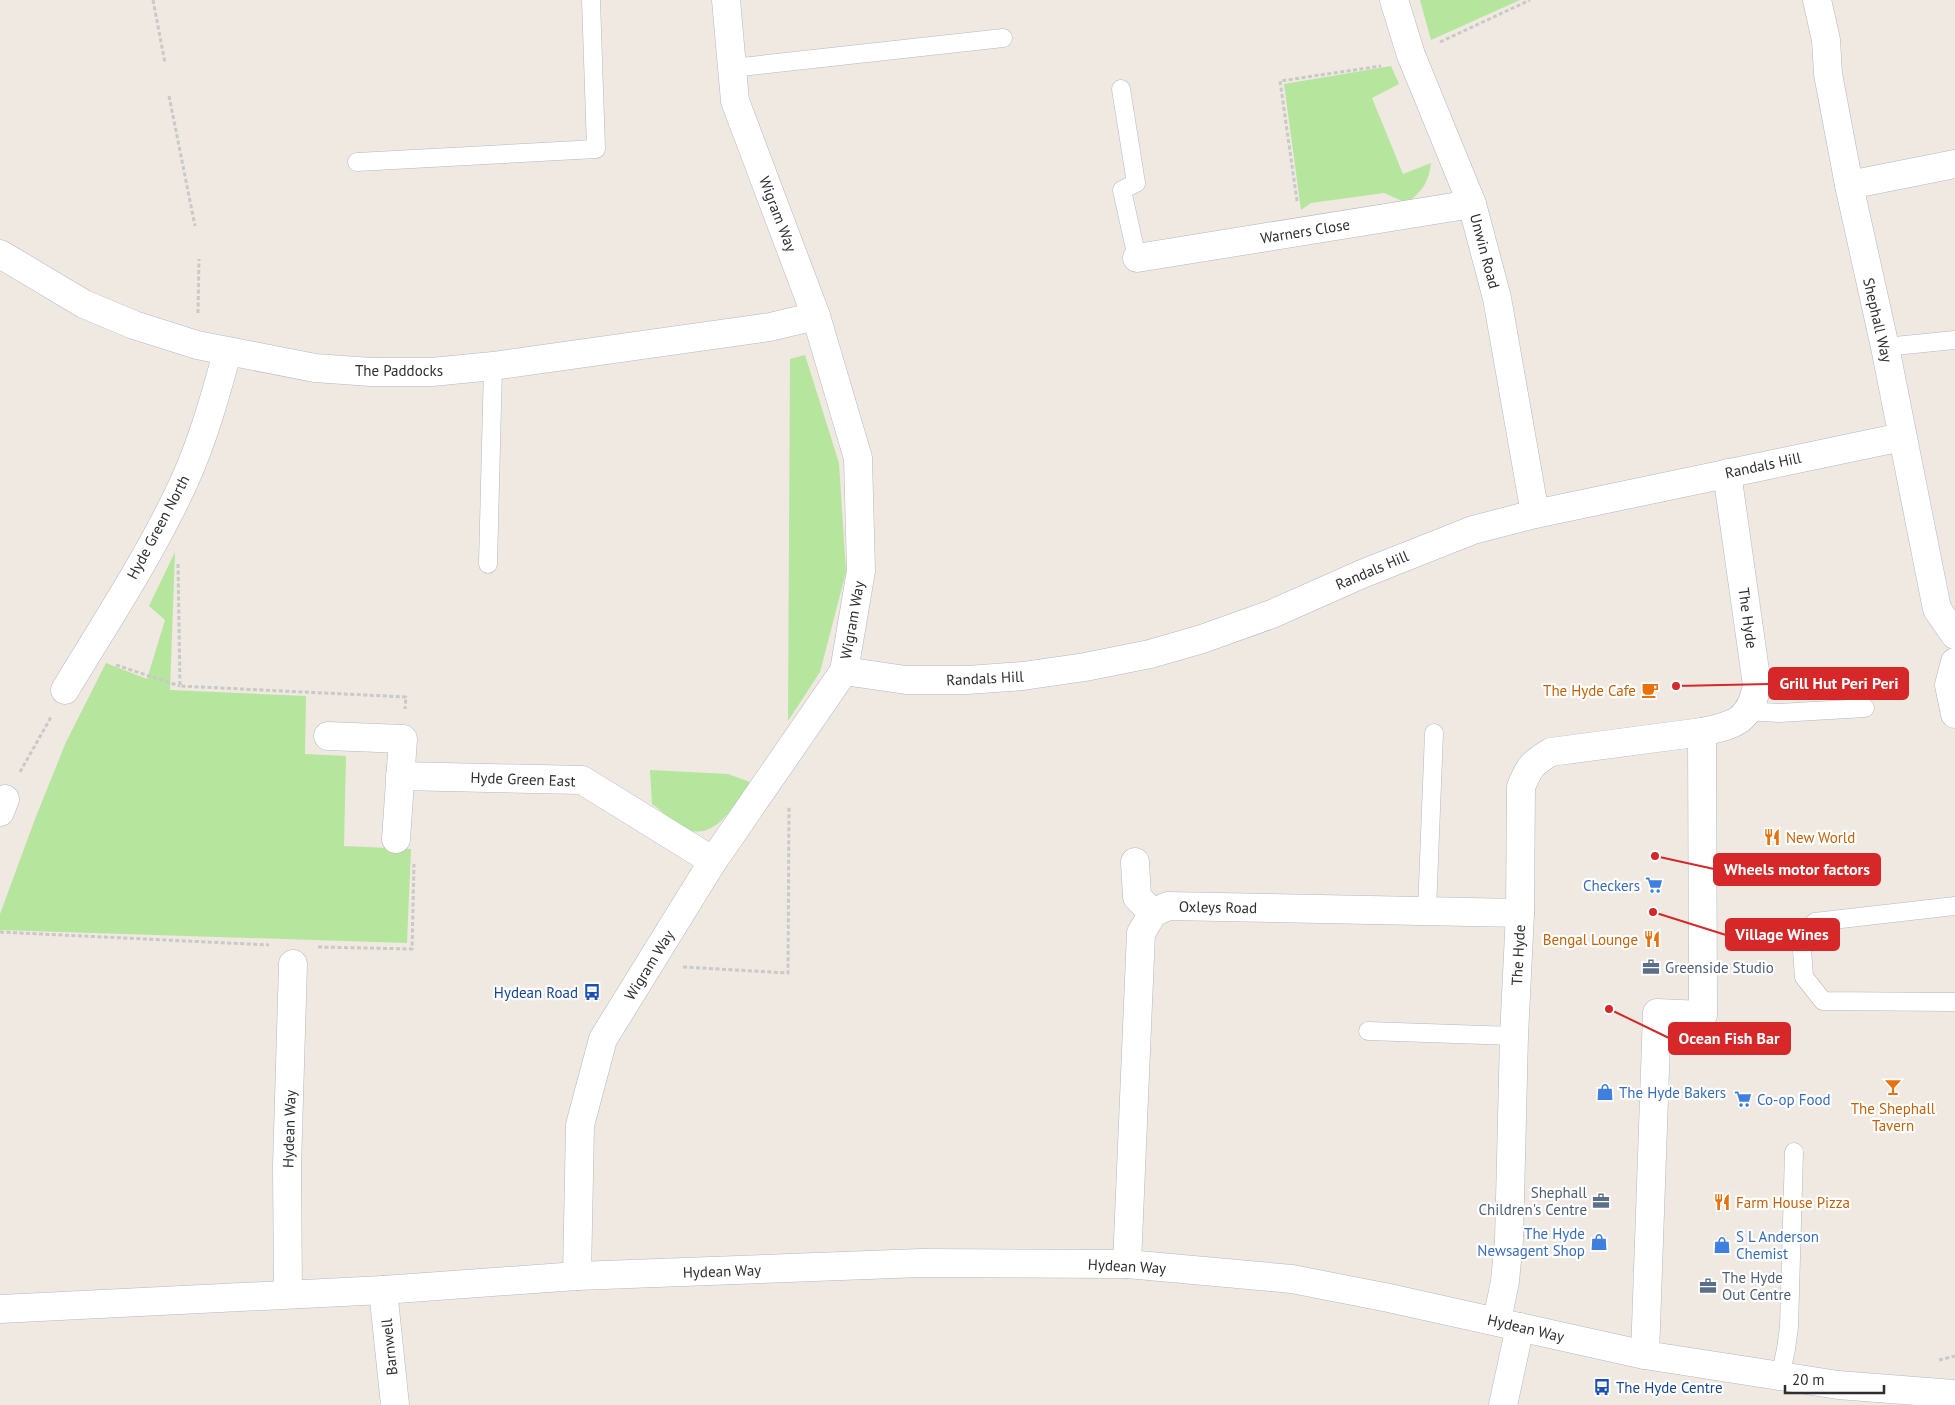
<svg xmlns="http://www.w3.org/2000/svg" width="1955" height="1405" font-family="'PT Sans',sans-serif">
	<style>
		.green { fill: #b6e59e }
		.lines { fill: none; stroke-linecap: round; stroke-linejoin: round }
		.lane-casing { stroke: #b4b7c1; stroke-width: 19 }
		.street-casing { stroke: #b4b7c1; stroke-width: 29 }
		.secondary-casing { stroke: #b4b7c1; stroke-width: 29 }
		.path { stroke: #c9c9c9; stroke-width: 3; stroke-dasharray: 4 2.5; stroke-linecap: butt }
		.lane { stroke: #fff; stroke-width: 18 }
		.street { stroke: #fff; stroke-width: 28 }
		.secondary { stroke: #fff; stroke-width: 28 }
		.labels { text-anchor: middle; dominant-baseline: central; stroke-width: 4.5; stroke-linejoin: round; paint-order: stroke }
		.street-label { font-size: 15px; fill: #2e2e2e; stroke: #fff }
		.food-label { font-size: 15px; fill: #c56008; stroke: #fff; text-anchor: end }
		.shop-label { font-size: 15px; fill: #366cbe; stroke: #fff; text-anchor: start }
		.service-label { font-size: 15px; fill: #4e5e75; stroke: #fff; text-anchor: start }
		.transit-label { font-size: 15px; fill: #164399; stroke: #fff; text-anchor: end }
		.leader { fill: none; stroke: #d62828; stroke-width: 2 }
		.callout-dot { fill: #d62828; stroke: #fff; stroke-width: 2 }
		.callout { fill: #d62828; stroke: #d62828; stroke-width: 2 }
		.callout-label { font-size: 16px; text-anchor: middle; font-weight: bold; fill: #fff }
	</style>
	<rect width="100%" height="100%" fill="#efe9e1"/>
	<g class="green">
		<path d="M1420,0H1520L1431,40Z"/>
		<path d="M1391,66L1399,84L1372,98L1403,174L1431,163C1428,184 1423,190 1407,203L1384,193L1311,203L1301,210L1284,84Z"/>
		<path d="M805,355L839,463L846,572L820,672L788,721L790,359Z"/>
		<path d="M175,552L170,690L306,696L305,754L346,756L344,846L411,849L407,943L0,930V914L35,819L66,742L106,663L147,679L165,620L149,606Z"/>
		<path d="M650,770L728,774L750,782C736,803 715,844 683,828C672,822 662,811 652,804Z"/>
	</g>
	<g class="lines">
		<g class="lane-casing">
			<g id="lane">
				<path d="M732,68L1003,38"/>
				<path d="M1121,89L1136,183L1122,190L1137,258"/>
				<path d="M357,162L596,149L591,0"/>
				<path d="M1885,347L1955,340"/>
				<path d="M488,564L493,366"/>
				<path d="M1747,711L1779,713L1865,708"/>
				<path d="M1955,906L1815,922L1801,936L1804,977L1823,1001L1955,1002"/>
				<path d="M1427,911L1434,733"/>
				<path d="M1368,1031L1514,1036"/>
				<path d="M1780,1378L1786,1349L1789,1327L1794,1152"/>
			</g>
		</g>
		<g class="street-casing">
			<g id="street">
				<path d="M1394,0L1411,55L1472,204L1497,298L1535,514"/>
				<path d="M1849,185L1955,164"/>
				<path d="M0,254L84,304L134,325L197,345L315,368L371,372H432L493,366L770,327L816,316"/>
				<path d="M1137,258L1472,204"/>
				<path d="M844,671L906,680H967L1023,676L1085,667L1150,654L1202,639L1272,614L1362,574L1473,530L1535,514L1902,437"/>
				<path d="M65,690C106,622 151,554 184,482C203,440 215,397 227,353"/>
				<path d="M328,736L403,739L396,839"/>
				<path d="M400,776L582,780L713,861"/>
				<path d="M0,812L5,799"/>
				<path d="M1135,862L1137,897L1153,913"/>
				<path d="M1127,1264L1141,933L1153,913L1168,906L1520,913"/>
				<path d="M577,1276L580,1125L603,1039L713,861L844,671L861,571L858,458L816,316L735,101L726,0"/>
				<path d="M383,1290L395,1405"/>
				<path d="M288,1294L287,1166L293,964"/>
				<path d="M1497,1321L1505,1281L1509,1240L1514,1036L1520,913L1521,787C1529,767 1532,763 1551,752L1702,732C1734,725 1750,722 1757,685L1727,473"/>
				<path d="M1645,1355L1657,1013L1703,1015L1702,732"/>
				<path d="M1503,1405L1520,1327"/>
			</g>
		</g>
		<g class="secondary-casing">
			<g id="secondary">
				<path d="M1817,0L1826,40L1828,74L1849,185L1885,347L1937,609L1955,635"/>
				<path d="M1955,662L1949,685L1955,714"/>
				<path d="M0,1309L383,1290L577,1276L921,1263L1127,1264L1292,1279L1389,1298L1645,1355L1838,1385L1955,1394"/>
			</g>
		</g>
		<g class="path">
			<path d="M153,0L165,63"/>
			<path d="M1440,42L1530,0"/>
			<path d="M169,96L195,226"/>
			<path d="M1297,201L1280,81L1381,66"/>
			<path d="M198,313L199,259"/>
			<path d="M178,564L180,686L406,697L405,709"/>
			<path d="M116,665L180,686"/>
			<path d="M20,772L51,717"/>
			<path d="M0,932L269,945"/>
			<path d="M318,947L412,949L414,864"/>
			<path d="M683,967L788,973L789,807"/>
			<path d="M1939,1360L1955,1356"/>
		</g>
		<use href="#lane" class="lane"/>
		<use href="#street" class="street"/>
		<use href="#secondary" class="secondary"/>
	</g>
	<defs>
		<g id="cafe-bare" transform="scale(1.35)"><path d="M-5.5-4.5H6V0H3Q3 3.5 0 3.5H-2.5Q-5.5 3.5-5.5 0ZM3-3.2v2h1.7v-2ZM-6 4.5H4V6H-6Z" fill="#e8710a" stroke="#fff" stroke-width="2.5" paint-order="stroke"/></g>
		<g id="restaurant-bare" transform="scale(1.35)"><path d="M-5-6h1v4h1v-4h1v4h1v-4h1v5L-1.5 .5V6h-2V.5L-5-1ZM5-6V6H3V1.5H1.5Q1.5-4 5-6Z" fill="#e8710a" stroke="#fff" stroke-width="2.5" paint-order="stroke"/></g>
		<g id="supermarket-bare" transform="scale(1.35)"><path d="M-6-5.5h2.5l.6 2H6L4.5 2H-2.5L-4.4-4H-6ZM-1.5 3.2a1.3 1.3 0 1 0 .1 0ZM3 3.2a1.3 1.3 0 1 0 .1 0Z" fill="#3f7fe0" stroke="#fff" stroke-width="2.5" paint-order="stroke"/></g>
		<g id="office-bare" transform="scale(1.35)"><path d="M-6-3h4V-5.5h4V-3h4V5H-6ZM-1-4.5V-3h2v-1.5ZM-6 0V1H6V0Z" fill="#5c6f8a" stroke="#fff" stroke-width="2.5" paint-order="stroke"/></g>
		<g id="bus-bare" transform="scale(1.35)"><path d="M-5-6H5V4H4V6H2V4H-2V6H-4V4H-5ZM-3.5-4V0h7V-4ZM-3.5 1.2v1.5H-2V1.2ZM2 1.2v1.5H3.5V1.2Z" fill="#1a4fb4" stroke="#fff" stroke-width="2.5" paint-order="stroke"/></g>
		<g id="bar-bare" transform="scale(1.35)"><path d="M-6-5H6L.8 .8V4.5H3.5V6h-7V4.5H-.8V.8Z" fill="#e8710a" stroke="#fff" stroke-width="2.5" paint-order="stroke"/></g>
		<g id="shop-bare" transform="scale(1.35)"><path d="M-5-2.5h2.3a2.7 3.5 0 0 1 5.4 0H5L5.5 6h-11ZM-1.5-2.5h3a1.5 2.3 0 0 0-3 0Z" fill="#3f7fe0" stroke="#fff" stroke-width="2.5" paint-order="stroke"/></g>
	</defs>
	<g fill-rule="evenodd">
		<use href="#cafe-bare" x="1650" y="690"/>
		<use href="#restaurant-bare" x="1772" y="837"/>
		<use href="#supermarket-bare" x="1654" y="885"/>
		<use href="#restaurant-bare" x="1652" y="939"/>
		<use href="#office-bare" x="1651" y="967"/>
		<use href="#bus-bare" x="592" y="992"/>
		<use href="#bar-bare" x="1893" y="1087"/>
		<use href="#shop-bare" x="1605" y="1092"/>
		<use href="#supermarket-bare" x="1743" y="1099"/>
		<use href="#office-bare" x="1601" y="1201"/>
		<use href="#restaurant-bare" x="1722" y="1202"/>
		<use href="#shop-bare" x="1599" y="1242"/>
		<use href="#shop-bare" x="1722" y="1245"/>
		<use href="#office-bare" x="1708" y="1286"/>
		<use href="#bus-bare" x="1602" y="1387"/>
	</g>
	<g class="labels">
		<g class="street-label">
			<text transform="translate(778 214) rotate(69)">Wigram Way</text>
			<text transform="translate(1305 231) rotate(-9)">Warners Close</text>
			<text transform="translate(1485 251) rotate(75)">Unwin Road</text>
			<text transform="translate(1878 320) rotate(77)">Shephall Way</text>
			<text x="399" y="370">The Paddocks</text>
			<text transform="translate(1763 465) rotate(-12)">Randals Hill</text>
			<text transform="translate(158 527) rotate(-62)">Hyde Green North</text>
			<text transform="translate(1372 570) rotate(-23)">Randals Hill</text>
			<text transform="translate(1748 618) rotate(82)">The Hyde</text>
			<text transform="translate(852 620) rotate(-80)">Wigram Way</text>
			<text transform="translate(985 678) rotate(-3)">Randals Hill</text>
			<text transform="translate(523 779) rotate(2)">Hyde Green East</text>
			<text transform="translate(1218 907) rotate(1)">Oxleys Road</text>
			<text transform="translate(1518 955) rotate(-87)">The Hyde</text>
			<text transform="translate(649 965) rotate(-58)">Wigram Way</text>
			<text transform="translate(289 1129) rotate(-88)">Hydean Way</text>
			<text transform="translate(1127 1266) rotate(3)">Hydean Way</text>
			<text transform="translate(722 1271) rotate(-2)">Hydean Way</text>
			<text transform="translate(1526 1328) rotate(13)">Hydean Way</text>
			<text transform="translate(389 1347) rotate(-96)">Barnwell</text>
		</g>
		<g class="food-label">
			<text x="1636" y="690">The Hyde Cafe</text>
			<text x="1786" y="837" text-anchor="start">New World</text>
			<text x="1638" y="939">Bengal Lounge</text>
			<text x="1893" y="1108" text-anchor="middle">The Shephall<tspan x="1893" dy="17">Tavern</tspan></text>
			<text x="1736" y="1202" text-anchor="start">Farm House Pizza</text>
		</g>
		<g class="shop-label">
			<text x="1640" y="885" text-anchor="end">Checkers</text>
			<text x="1619" y="1092">The Hyde Bakers</text>
			<text x="1757" y="1099">Co-op Food</text>
			<text x="1585" y="1233" text-anchor="end">The Hyde<tspan x="1585" dy="17">Newsagent Shop</tspan></text>
			<text x="1736" y="1236">S L Anderson<tspan x="1736" dy="17">Chemist</tspan></text>
		</g>
		<g class="service-label">
			<text x="1665" y="967">Greenside Studio</text>
			<text x="1587" y="1192" text-anchor="end">Shephall<tspan x="1587" dy="17">Children's Centre</tspan></text>
			<text x="1722" y="1277">The Hyde<tspan x="1722" dy="17">Out Centre</tspan></text>
		</g>
		<g class="transit-label">
			<text x="578" y="992">Hydean Road</text>
			<text x="1616" y="1387" text-anchor="start">The Hyde Centre</text>
		</g>
	</g>
	<path class="leader" d="M1676 686L1769 684M1655 856L1714 869M1653 912L1726 935M1609 1009L1669 1038"/>
	<g class="callout-dot">
		<circle cx="1676" cy="686" r="5"/>
		<circle cx="1655" cy="856" r="5"/>
		<circle cx="1653" cy="912" r="5"/>
		<circle cx="1609" cy="1009" r="5"/>
	</g>
	<g class="callout">
		<rect x="1769" y="668" width="139" height="31" rx="5"/>
		<rect x="1714" y="854" width="166" height="31" rx="5"/>
		<rect x="1726" y="919" width="113" height="31" rx="5"/>
		<rect x="1669" y="1023" width="121" height="31" rx="5"/>
	</g>
	<g class="callout-label">
		<text x="1839" y="689">Grill Hut Peri Peri</text>
		<text x="1797" y="875">Wheels motor factors</text>
		<text x="1782" y="940">Village Wines</text>
		<text x="1729" y="1044">Ocean Fish Bar</text>
	</g>
	<path d="M1785 1385v8h99v-8" fill="none" stroke="#2e2e2e" stroke-width="2.5"/>
	<text x="1792" y="1385" font-size="15" fill="#2e2e2e" stroke="#ffffff" stroke-width="4" paint-order="stroke">20 m</text>
</svg>
